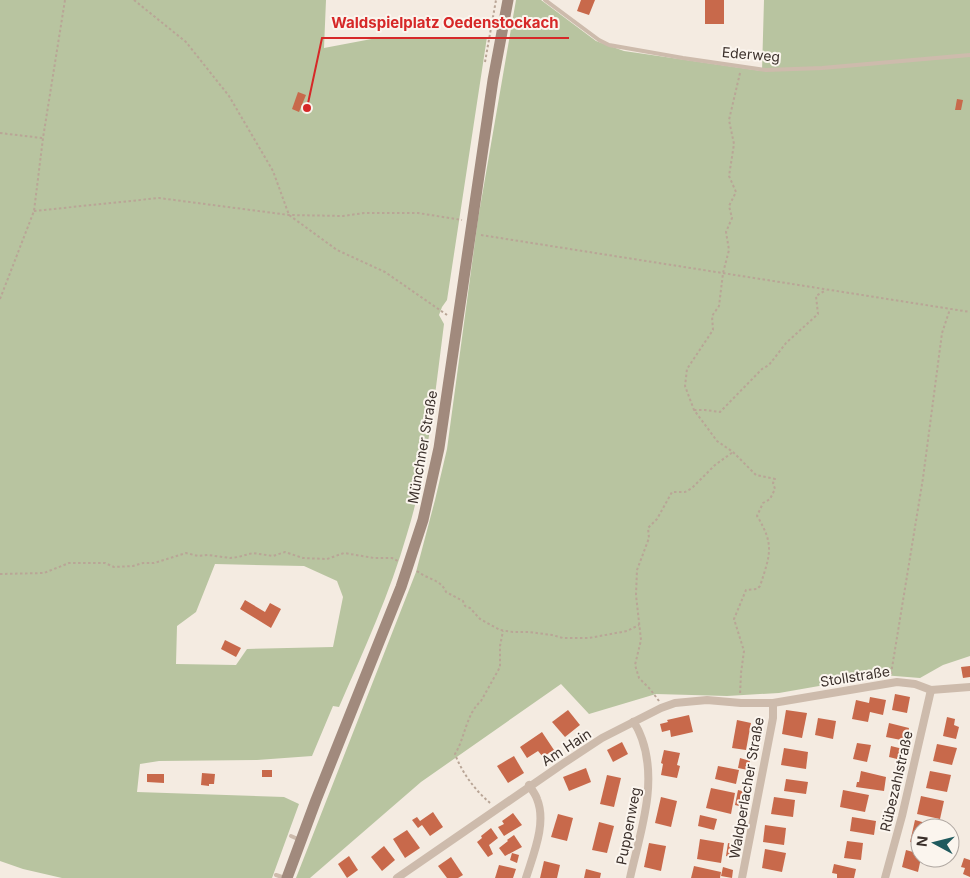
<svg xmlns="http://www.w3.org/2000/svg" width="970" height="878" font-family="Inter,sans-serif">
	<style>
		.green { fill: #b8c4a0; fill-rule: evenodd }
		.building { fill: #c8694b }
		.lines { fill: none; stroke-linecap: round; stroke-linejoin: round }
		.path { stroke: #b9a596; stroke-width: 2; stroke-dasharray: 2.5 2.5; stroke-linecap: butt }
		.lane { stroke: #cdbbac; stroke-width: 4 }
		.street { stroke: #cdbbac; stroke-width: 8 }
		.secondary { stroke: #a18a7d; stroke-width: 11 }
		.labels { text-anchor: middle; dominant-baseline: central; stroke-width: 4; stroke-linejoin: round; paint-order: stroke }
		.street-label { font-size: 14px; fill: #3b302b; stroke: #fbf5ee }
		.leader { fill: none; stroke: #d62828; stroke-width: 2 }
		.callout-dot { fill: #d62828; stroke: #fbf5ee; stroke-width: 2 }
		.callout-label { font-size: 15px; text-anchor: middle; font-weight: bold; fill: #d62828; stroke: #fbf5ee; stroke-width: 4; stroke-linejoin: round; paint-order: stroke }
	</style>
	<rect width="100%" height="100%" fill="#f4ebe1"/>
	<g class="green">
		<path d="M0,0H326L324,48L382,37H487L447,300L442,307L439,315L444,324C435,394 428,466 407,534C390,593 364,650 339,707L333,706L312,756L257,760L159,761L140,764L137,792L284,797L299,804L272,878H62L23,869L0,861ZM215,564L304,566L337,581L343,597L333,647L247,649L236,665L176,664L177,626L196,612Z"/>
		<path d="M516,0H541L596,41L624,51L762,71L764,0H970V656L943,665L920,678L882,675L779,693L727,696L656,694L589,714L561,684L421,782L310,878H296L416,572L435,500L447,449L478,219Z"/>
	</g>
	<g class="building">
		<path d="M581,0H595L589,15L577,11Z"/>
		<rect x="705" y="0" width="19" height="24"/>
		<path d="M298,92L306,95L299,112L292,109Z"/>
		<path d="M957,99L963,100L961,110H955Z"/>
		<path d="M245,600L265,612L270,603L281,609L271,628L240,609Z"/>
		<path d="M225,640L241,648L236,657L221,649Z"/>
		<path d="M970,666V677L963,678L961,667Z"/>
		<path d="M895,694L910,697L907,713L892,710Z"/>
		<path d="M870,697L886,700L883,715L870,712L868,722L852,719L856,700L869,703Z"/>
		<path d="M568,710L580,725L565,737L552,722Z"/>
		<path d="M786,710L807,713L802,738L782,734Z"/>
		<path d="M689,715L693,732L671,737L670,730L662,732L660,724L668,722L667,720Z"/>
		<path d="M947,717L955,719L954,725L959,727L956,739L943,736Z"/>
		<path d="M818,718L836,721L833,739L815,735Z"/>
		<path d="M737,720L751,723L746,750L732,748Z"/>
		<path d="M889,723L909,728L906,741L886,737Z"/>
		<path d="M542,732L554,750L543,757L538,751L527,758L520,747Z"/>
		<path d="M622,742L628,754L613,762L607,750Z"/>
		<path d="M857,743L871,745L867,762L853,759Z"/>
		<path d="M937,744L957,748L952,765L933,761Z"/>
		<path d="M891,746L903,749L901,760L889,757Z"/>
		<path d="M784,748L808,752L806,769L781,765Z"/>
		<path d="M664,750L680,753L677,765L680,766L677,778L661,775L663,764L661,763Z"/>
		<path d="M514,756L524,773L508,783L497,766Z"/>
		<path d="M740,758L750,761L748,770L738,768Z"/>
		<path d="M718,766L739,770L736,784L715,779Z"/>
		<path d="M586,768L591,782L569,791L563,777Z"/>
		<rect x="262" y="770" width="10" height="7"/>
		<path d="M861,771L886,777L884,791L856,787L857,782H859Z"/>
		<path d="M930,771L951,775L947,792L926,788Z"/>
		<path d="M202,773L215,774L214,784H209V786L201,785Z"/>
		<path d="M147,774H164V783L147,782Z"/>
		<path d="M607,775L621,778L614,807L600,804Z"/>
		<path d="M786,779L808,782L806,794L784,791Z"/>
		<path d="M711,788L735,793L731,814L706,808Z"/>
		<path d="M738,790L746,792L743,807L735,805Z"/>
		<path d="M843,790L869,795L865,812L840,807Z"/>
		<path d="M921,796L944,801L940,819L917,814Z"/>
		<path d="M661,797L677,801L671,827L655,823Z"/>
		<path d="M774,797L795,800L793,817L771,814Z"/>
		<path d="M433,812L443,827L430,836L422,825L418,828L412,820L417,817L420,821Z"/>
		<path d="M513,813L522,825L504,836L498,827L504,824L502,821Z"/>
		<path d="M558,814L573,818L567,841L551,837Z"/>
		<path d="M700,815L717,819L714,830L698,826Z"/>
		<path d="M852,817L876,821L874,835L850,831Z"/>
		<path d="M915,820L933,825L932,828H920V844L910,842Z"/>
		<path d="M599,822L614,826L607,853L592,850Z"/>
		<path d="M765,825L786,828L784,845L763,842Z"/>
		<path d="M491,828L498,838L489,845L493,854L488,857L477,842L482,838L481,836Z"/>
		<path d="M407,830L420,848L405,858L393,839Z"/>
		<path d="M514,835L522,847L505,856L499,848L508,841L507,840Z"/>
		<path d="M700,839L724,843L721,863L697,859Z"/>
		<path d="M847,841L863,843L861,860L844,858Z"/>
		<path d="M649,843L666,846L661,871L644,867Z"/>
		<path d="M728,843L736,845L734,858L726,856Z"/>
		<path d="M384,846L395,860L382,871L371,857Z"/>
		<path d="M765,849L786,853L782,872L762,868Z"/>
		<path d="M906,850L920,854V858H921L918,872L902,867Z"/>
		<path d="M512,853L519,855L517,863L510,860Z"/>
		<path d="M349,856L358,870L347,878L338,864Z"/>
		<path d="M451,857L463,875L458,878H447L438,866Z"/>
		<path d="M964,858L970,860V877L963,874L965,868L961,867Z"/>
		<path d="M544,861L560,865L557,878H540Z"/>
		<path d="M834,864L856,869L854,878H837V874L832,873Z"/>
		<path d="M499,865L516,869L513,878H495Z"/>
		<path d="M694,866L721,872L720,878H691Z"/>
		<path d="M723,867L733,870L732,878L721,876Z"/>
		<path d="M586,869L601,873L600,878H584Z"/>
	</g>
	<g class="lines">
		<g class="path">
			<path d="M134,0L186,42L229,96L273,171L289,215L337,250L385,272L447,315"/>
			<path d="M485,62L496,0"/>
			<path d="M740,73L729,120L734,144L729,176L736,192L729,206L732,218L726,232L729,250L723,273L719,306L712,316L713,330L687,369L685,386L694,410L717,441L733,452L756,475L775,479L773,483L775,489L770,499L763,503L757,516C775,545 770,555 760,586L757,589L746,590L734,619L744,651L741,673L740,695"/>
			<path d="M0,133L42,138"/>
			<path d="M34,211L159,198L289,215L343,216L364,213H418L462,220"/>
			<path d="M481,235L970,312"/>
			<path d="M0,299L34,211L43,138L65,0"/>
			<path d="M694,410H705L720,412L762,369L769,365L786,343L818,314L816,296L826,290"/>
			<path d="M417,571C426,579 441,579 446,592L463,601L465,606L470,608L480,619L500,630L513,632H529L552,635L563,638H589L627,631L639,625"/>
			<path d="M0,574L44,573L69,563H105L114,567L133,566L143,563H154L186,553L198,556L208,555L230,558L238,557L253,553L273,556L285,552L303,558L327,559L344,553L374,558H392L398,561"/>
			<path d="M891,674L923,478L942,333L950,309"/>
			<path d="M659,701L650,689L639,678L635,665L641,640L636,595L637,570L649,538L648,528L657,519L672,492H685L692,488L715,465L733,452"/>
			<path d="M490,803C475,790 462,773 455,754C465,738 466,714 481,701L500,667V646L503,631"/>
		</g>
		<g class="lane">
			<path d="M545,0L599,40L609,45L683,58L766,70L822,68L970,55"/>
			<path d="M291,836L300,840"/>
			<path d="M276,875L285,878"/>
		</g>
		<g class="street">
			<path d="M397,878L564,763L602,738L661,708L675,703L707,700L741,703H773L897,682L915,684L931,690L970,687"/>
			<path d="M526,878C533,855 547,823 537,799C536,795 532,790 529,785"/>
			<path d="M630,878C640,833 658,784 642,739C639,732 638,727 633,722"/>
			<path d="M742,878L773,718V703"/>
			<path d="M885,878L902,816L931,690"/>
		</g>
		<path class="secondary" d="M287,878L316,800L401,587L423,520L439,448L493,80L508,0"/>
	</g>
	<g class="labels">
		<g class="street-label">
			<text transform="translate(751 54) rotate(5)">Ederweg</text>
			<text transform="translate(422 447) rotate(-80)">Münchner Straße</text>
			<text transform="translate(855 676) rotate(-9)">Stollstraße</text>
			<text transform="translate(566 747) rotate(-33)">Am Hain</text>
			<text transform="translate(896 781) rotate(-77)">Rübezahlstraße</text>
			<text transform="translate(746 788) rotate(-80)">Waldperlacher Straße</text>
			<text transform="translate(628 826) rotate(-79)">Puppenweg</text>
		</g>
	</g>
	<path class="leader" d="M307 108L322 38H569"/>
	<circle class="callout-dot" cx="307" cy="108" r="5"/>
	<g class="callout-label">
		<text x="445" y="28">Waldspielplatz Oedenstockach</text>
	</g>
	<g transform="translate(935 843) rotate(277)"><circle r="24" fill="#fbf5ee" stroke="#aea6a0"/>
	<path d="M0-4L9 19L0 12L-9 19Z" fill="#1f5a5e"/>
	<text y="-8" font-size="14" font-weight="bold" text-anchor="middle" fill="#3b302b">N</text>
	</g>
</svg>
